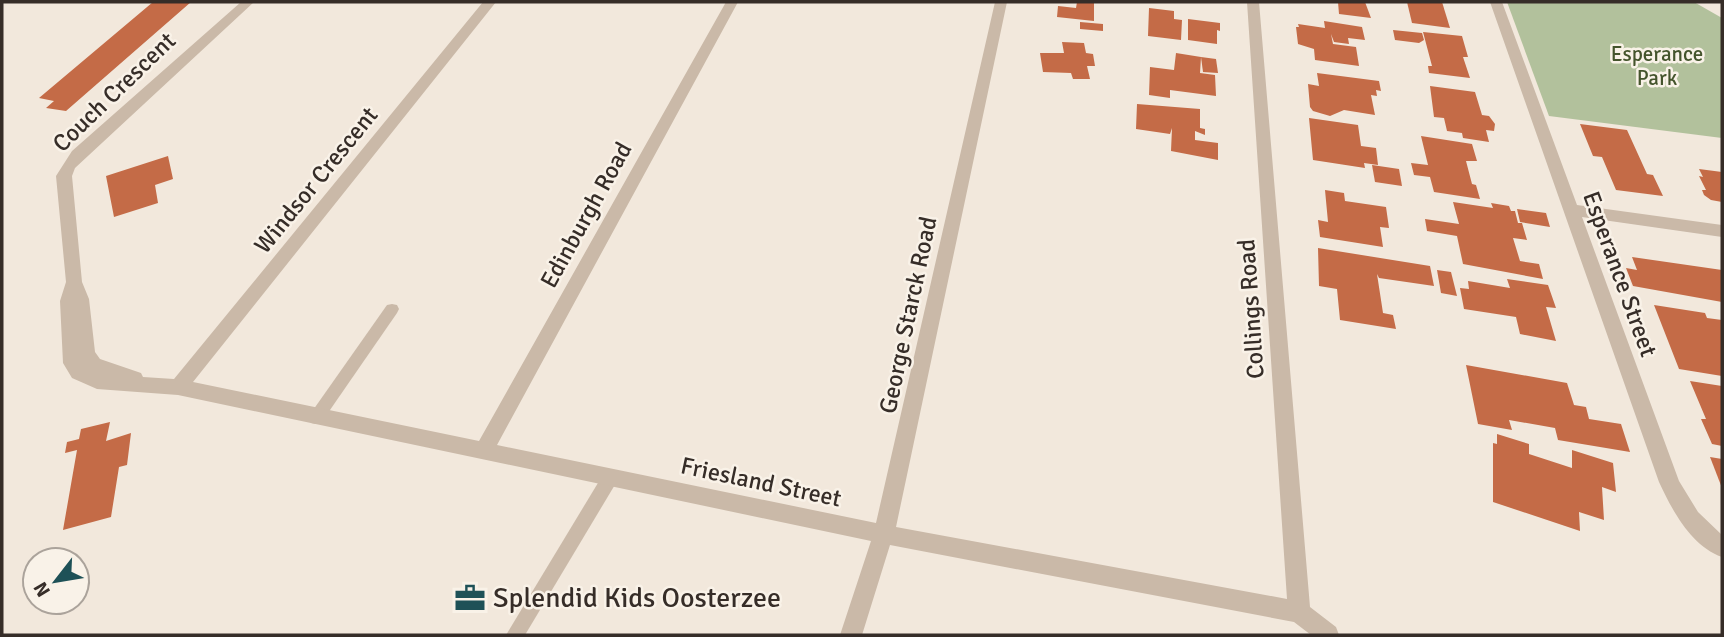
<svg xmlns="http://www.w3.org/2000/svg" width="1724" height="637" font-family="Signika,sans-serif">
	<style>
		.green { fill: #b2c19c }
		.building { fill: #c46b47 }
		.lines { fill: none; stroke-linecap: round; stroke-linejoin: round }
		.service { fill: #cab9a8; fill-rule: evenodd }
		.minor { fill: #cab9a8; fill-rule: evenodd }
		.labels { text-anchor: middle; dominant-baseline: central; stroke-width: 5; stroke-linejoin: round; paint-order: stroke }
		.far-park-label { font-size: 21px; fill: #44542c; stroke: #f9f2e8 }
		.street-label { font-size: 24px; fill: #362d28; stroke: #f9f2e8 }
		.near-poi-label { font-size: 28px; fill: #362d28; stroke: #f9f2e8; text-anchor: start }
	</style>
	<rect width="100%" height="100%" fill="#f2e8dc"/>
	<path class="green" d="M1507,2H1694L1722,18V138L1549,116Z"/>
	<g class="building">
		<path d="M153,2H191L66,111L46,108L54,101L39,98Z"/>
		<path d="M1077,2H1094V21L1057,17L1058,6L1076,8Z"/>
		<path d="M1338,2H1365L1371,18L1339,14Z"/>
		<path d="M1407,2H1442L1450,28L1412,23Z"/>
		<path d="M1149,8L1174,11V19L1182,20L1181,40L1148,36Z"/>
		<path d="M1188,19L1220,23V31L1217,30V44L1188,40Z"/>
		<path d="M1324,21L1362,27L1365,40L1348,38L1349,44L1334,42L1331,34L1333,44L1356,47L1359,66L1315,60L1314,49L1298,44L1296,27H1299L1298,24L1325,28Z"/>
		<path d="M1080,22L1103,24V31L1080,29Z"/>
		<path d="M1393,30L1422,33L1424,40L1419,43L1395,40Z"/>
		<path d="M1423,32L1462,36L1468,57H1463L1470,78L1429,73L1428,66H1432Z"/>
		<path d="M1062,42L1084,43L1086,53L1093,54L1095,66H1087L1090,79H1073L1071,73L1043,72L1040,53H1064Z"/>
		<path d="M1176,53L1201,57L1200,73L1215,75L1216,96L1170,90V98L1149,95L1150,67L1174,70Z"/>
		<path d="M1201,57L1216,59L1218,73L1203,72Z"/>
		<path d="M1317,73L1379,81L1381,91L1376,90L1377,96L1371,95L1375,115L1344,110L1330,116L1313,111L1310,107L1308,84L1319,86Z"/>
		<path d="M1430,86L1475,92L1482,115L1489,116L1495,124L1494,131L1486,130L1489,142L1463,138L1462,133L1447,131L1444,118L1434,117Z"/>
		<path d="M1137,104L1200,109V128L1205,129V135L1195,131V140L1218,143V160L1171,151L1172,128L1170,134L1136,129Z"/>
		<path d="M1309,118L1358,125L1361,146L1376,148L1378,165L1364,163L1365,168L1313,160Z"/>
		<path d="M1580,124L1627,130L1647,174L1653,175L1663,196L1616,190L1602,157L1593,156Z"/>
		<path d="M1421,136L1472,144L1477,161H1466L1472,184L1476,185L1480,199L1434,192L1430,177L1414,175L1411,163L1428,165Z"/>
		<path d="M168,156L173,179L155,185L158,203L114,217L106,176Z"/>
		<path d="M1372,165L1399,169L1402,186L1375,182Z"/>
		<path d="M1699,169L1722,172V202L1711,200L1704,195L1702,190H1706L1699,176L1703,177Z"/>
		<path d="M1325,190L1344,193L1345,201L1386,207L1389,228L1380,227L1383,247L1320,237L1318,220L1328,222Z"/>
		<path d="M1453,202L1493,208L1491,203L1509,206L1511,211H1515L1518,223H1522L1527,240L1513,238L1520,261L1539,264L1543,279L1463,264L1457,236L1427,231L1425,219L1459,224Z"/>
		<path d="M1517,209L1546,213L1550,227L1520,222Z"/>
		<path d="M1318,248L1430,266L1434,286L1379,278L1377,274L1383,313L1393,315L1396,329L1340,320L1337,289L1319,286Z"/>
		<path d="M1632,257L1722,270V302L1633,286L1626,268L1637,270Z"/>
		<path d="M1437,270L1451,272L1457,296L1441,293Z"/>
		<path d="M1507,279L1548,285L1556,308L1546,307L1556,341L1520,334L1516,317L1464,309L1460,288L1469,289L1468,281L1510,288Z"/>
		<path d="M1654,305L1705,313L1707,318L1722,320V376L1679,369Z"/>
		<path d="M1466,365L1567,383L1574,405L1586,407L1589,419L1621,424L1630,452L1558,440L1555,428L1509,420L1512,430L1478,424Z"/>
		<path d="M1690,381L1722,386V446L1712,444L1701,419H1706Z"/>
		<path d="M110,422L106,441L131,433L127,465L119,467L111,517L63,530L77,450L65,453L67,442L79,439L81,429Z"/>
		<path d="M1497,434L1529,444V454L1572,468V450L1613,463L1616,492L1602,487L1604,520L1579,512L1580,531L1493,502V443L1497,444Z"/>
		<path d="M1710,457L1722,459V488Z"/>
	</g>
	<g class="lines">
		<g class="service">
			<path d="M392,304L397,305L399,309L397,313L321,423L316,424L311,423L308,418L311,413L387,305Z"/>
			<path d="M610,471L616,473L618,478L616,483L525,635H506L604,473Z"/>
		</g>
		<g class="minor">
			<path d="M241,2H254L75,168L72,176L82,282L89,299L95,352L100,359L141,373L143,377L174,379L483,2H496L193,382L479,441L726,2H738L497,445L876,523L995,2H1007L896,527L1287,599L1247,2H1259L1310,607L1336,627L1339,635H1311L1294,622L890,545L862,635H840L871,541L178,395L97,389L72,378L63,363L60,301L66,282L56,176L72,151Z"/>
			<path d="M1490,2H1502L1577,205L1722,225V237L1582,217L1679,481L1698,512L1722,535V557C1691,546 1672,510 1659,482Z"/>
		</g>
	</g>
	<defs>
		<g id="office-bare" transform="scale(2.415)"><path d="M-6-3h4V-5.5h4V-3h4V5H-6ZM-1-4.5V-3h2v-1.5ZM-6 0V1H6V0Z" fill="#1e5157" stroke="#f9f2e8" stroke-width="2.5" paint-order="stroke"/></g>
	</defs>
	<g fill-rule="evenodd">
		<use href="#office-bare" x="470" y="598"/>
	</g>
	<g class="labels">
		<g class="far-park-label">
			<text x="1657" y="54">Esperance<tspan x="1657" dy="24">Park</tspan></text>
		</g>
		<g class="street-label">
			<text transform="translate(114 92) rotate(-44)">Couch Crescent</text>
			<text transform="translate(316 180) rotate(-51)">Windsor Crescent</text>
			<text transform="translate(586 215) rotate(-61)">Edinburgh Road</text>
			<text transform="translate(1620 274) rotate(70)">Esperance Street</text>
			<text transform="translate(1251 309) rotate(-94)">Collings Road</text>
			<text transform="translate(908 315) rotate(-78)">George Starck Road</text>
			<text transform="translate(761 482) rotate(12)">Friesland Street</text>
		</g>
		<g class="near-poi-label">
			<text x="493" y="598">Splendid Kids Oosterzee</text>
		</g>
	</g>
	<rect width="1724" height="637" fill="none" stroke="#362d28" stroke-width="7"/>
	<g transform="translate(56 581) rotate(239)"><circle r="33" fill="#f9f2e8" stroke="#aba39b" stroke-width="2"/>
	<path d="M0-5L12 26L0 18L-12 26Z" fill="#1e5157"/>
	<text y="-10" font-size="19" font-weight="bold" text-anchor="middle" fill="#362d28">N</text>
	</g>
</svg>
